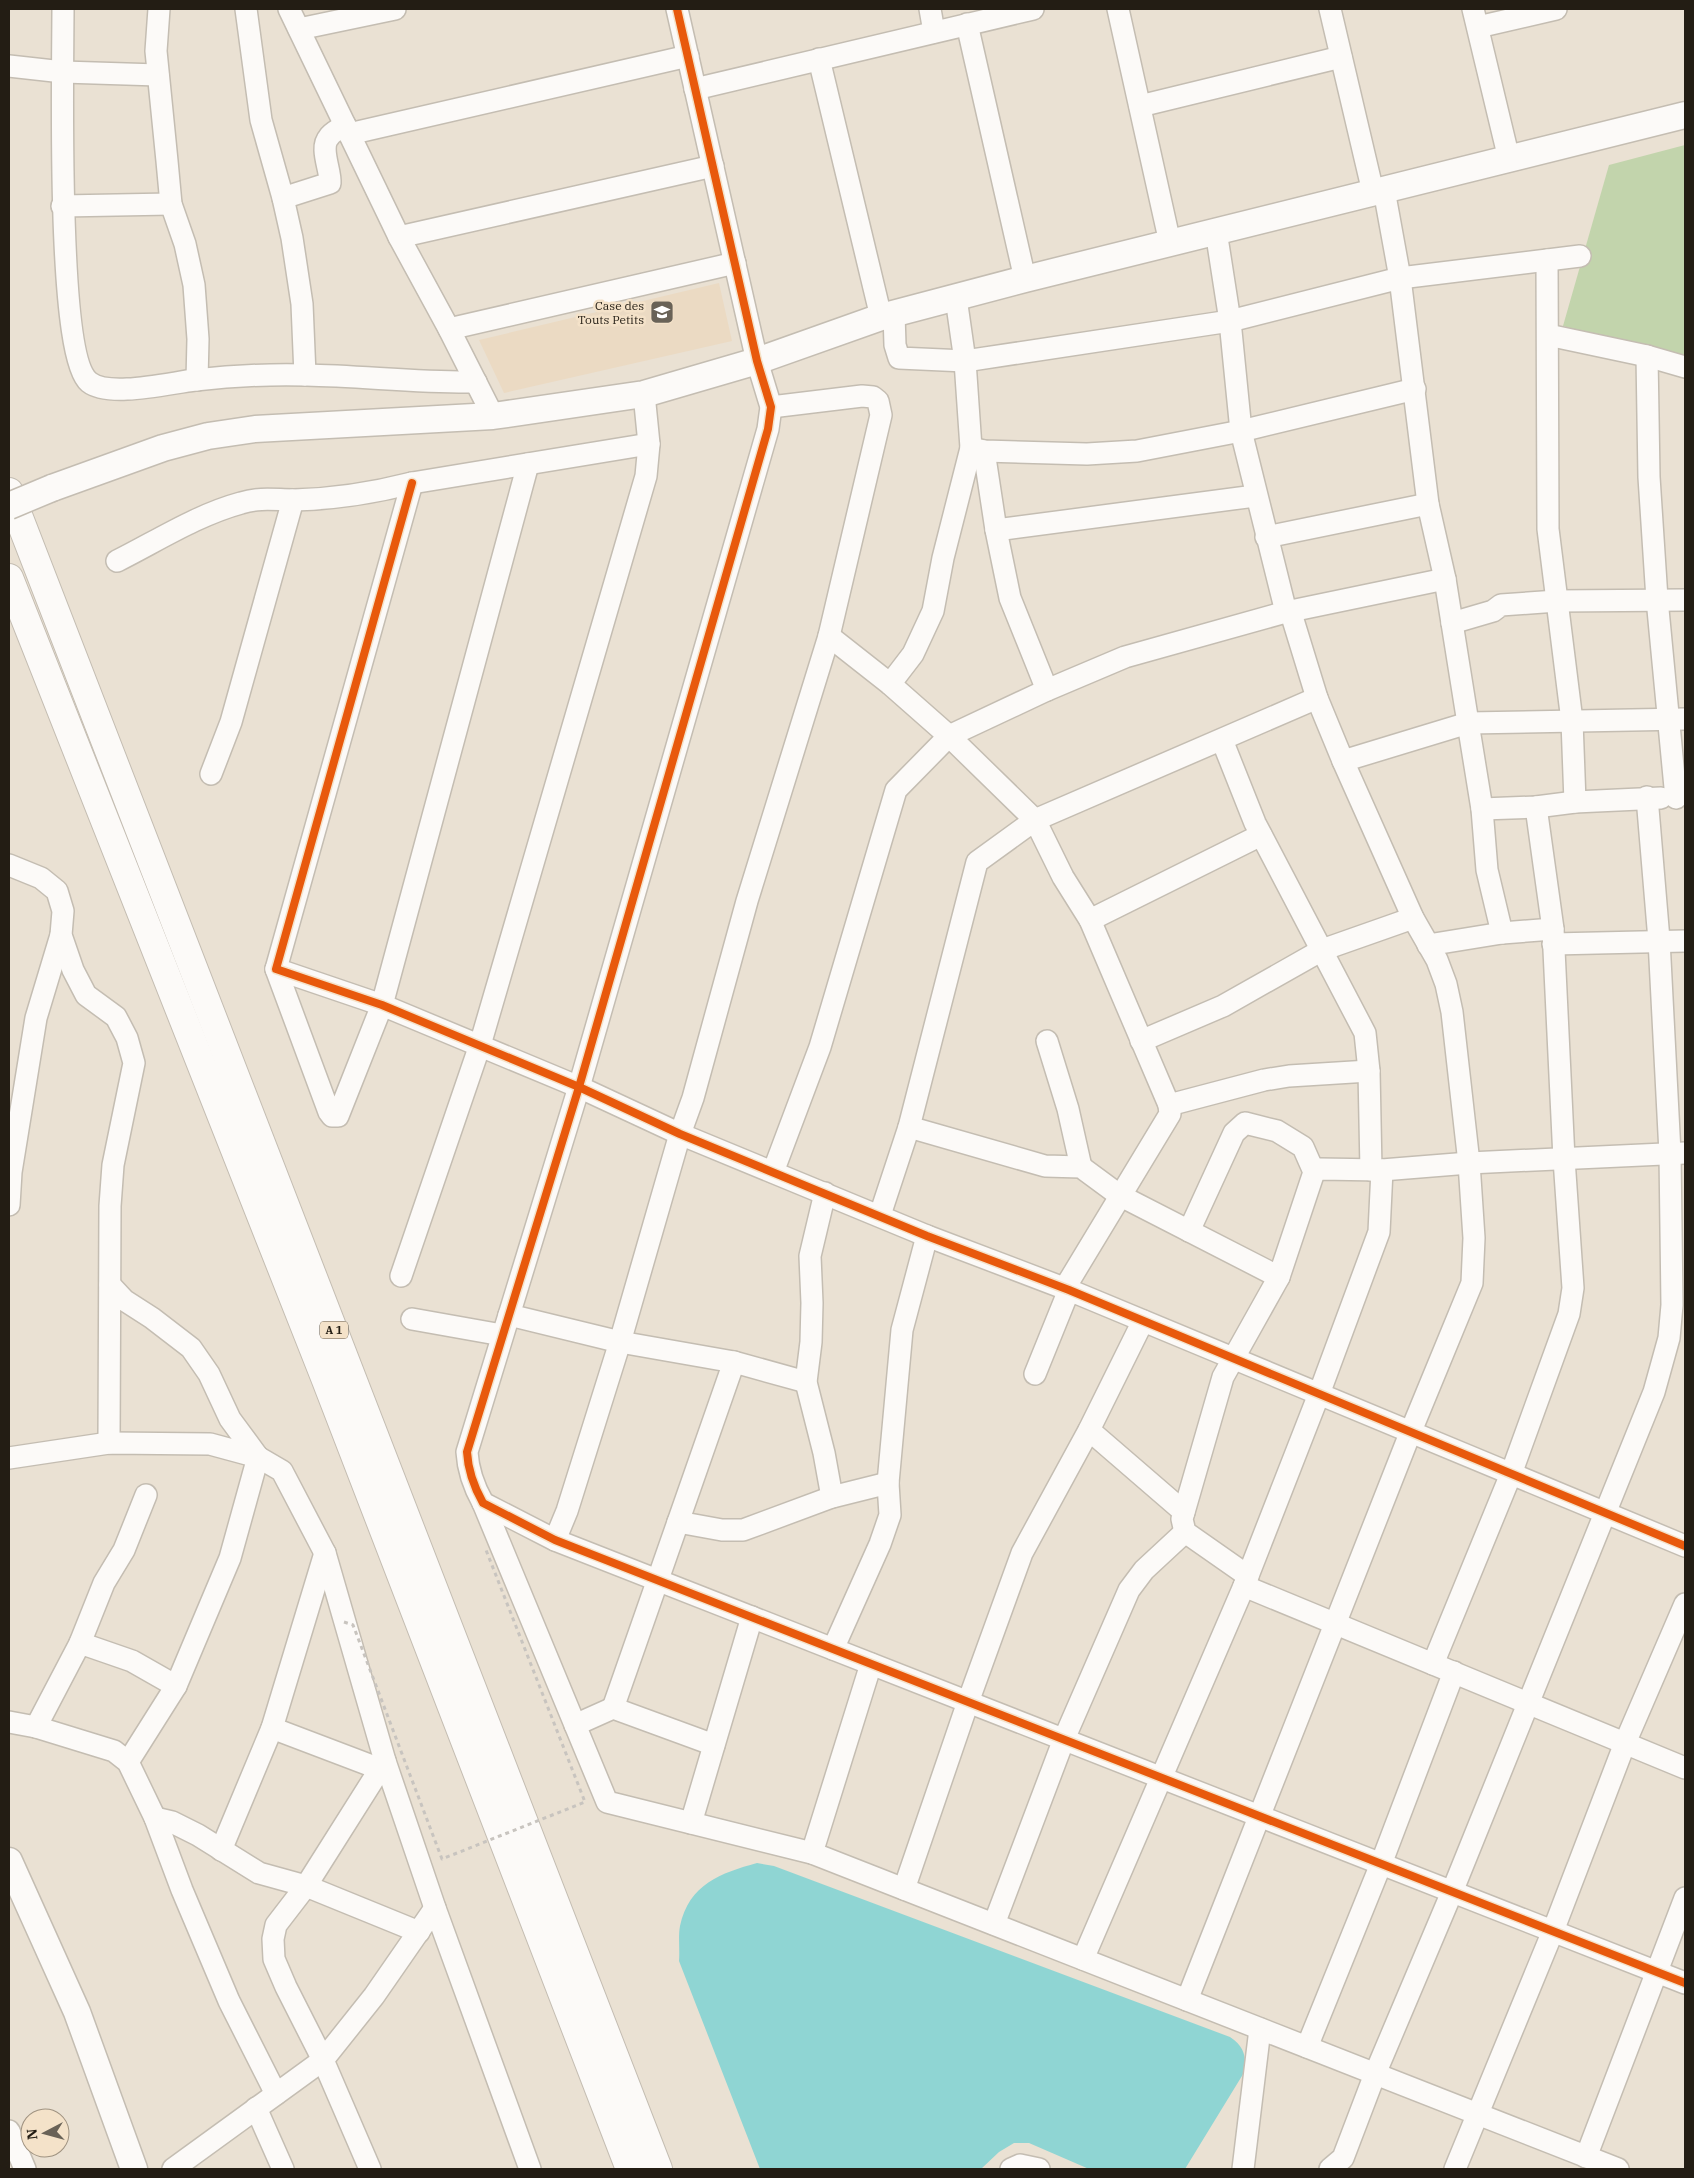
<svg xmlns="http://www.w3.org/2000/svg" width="1694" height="2178" font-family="'IBM Plex Serif',serif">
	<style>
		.built { fill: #ebdac3 }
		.green { fill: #c2d4ac }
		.water { fill: #8fd5d3 }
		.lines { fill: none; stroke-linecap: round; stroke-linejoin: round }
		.minor-casing { stroke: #c4bdb2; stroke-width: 24 }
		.tertiary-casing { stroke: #c4bdb2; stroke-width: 29 }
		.motorway-casing { stroke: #c4bdb2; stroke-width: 30 }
		.minor { stroke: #fcfaf8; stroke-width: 21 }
		.tertiary { stroke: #fcfaf8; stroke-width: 26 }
		.motorway { stroke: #fcfaf8; stroke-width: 28 }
		.tertiary-bridge-casing { stroke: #c4bdb2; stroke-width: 29; stroke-linecap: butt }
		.path-bridge { stroke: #c8c4bf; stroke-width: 3; stroke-dasharray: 4 4; stroke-linecap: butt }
		.tertiary-bridge { stroke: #fcfaf8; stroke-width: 26 }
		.cycleway-casing { stroke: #f4e2c9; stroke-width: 11 }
		.cycleway { stroke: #e8590c; stroke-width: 8 }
		.labels { text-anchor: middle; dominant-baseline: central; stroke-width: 5; stroke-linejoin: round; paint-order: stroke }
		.shield { fill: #f4e2c9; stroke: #62584a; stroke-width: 1 }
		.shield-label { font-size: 11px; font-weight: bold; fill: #231d14 }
		.poi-label { font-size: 12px; fill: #231d14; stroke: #f4e2c9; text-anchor: end }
	</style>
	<rect width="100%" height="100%" fill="#eae1d3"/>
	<path class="built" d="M719,283L732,341L504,393L479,340Z"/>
	<path class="green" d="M1685,145V360L1563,326L1609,165Z"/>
	<path class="water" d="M757,1863L774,1866L1230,2037C1244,2046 1246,2056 1245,2071L1185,2169H1089L1029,2143H1014L999,2152L981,2169H760L679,1961C680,1950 678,1937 680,1926C689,1884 721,1873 757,1863Z"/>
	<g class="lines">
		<g class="minor-casing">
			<g id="minor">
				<path d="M63,9C63,64 56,355 89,382C109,398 169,383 195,380C231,376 270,374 306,375C363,376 419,383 476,382"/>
				<path d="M159,9L156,51L167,161L171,204L185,244L194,285L198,339L197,380"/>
				<path d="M246,9L261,120L283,198L292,238L302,304L305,375"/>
				<path d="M289,9L399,237L449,329L493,416"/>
				<path d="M677,9L757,361L771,407L768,429L579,1087L467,1452C468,1470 474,1487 483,1503L555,1540L1685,1983"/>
				<path d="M930,9L934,32"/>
				<path d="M1118,9L1170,243"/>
				<path d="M1330,9L1373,192"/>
				<path d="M1473,9L1509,159"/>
				<path d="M967,24L1025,279"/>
				<path d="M1478,27L1556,9"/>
				<path d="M299,29L395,9"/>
				<path d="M819,59L881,317"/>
				<path d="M9,66L63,72L158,75"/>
				<path d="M695,89L1033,9"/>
				<path d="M1140,106L1341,57"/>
				<path d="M349,134L688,56"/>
				<path d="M1384,190L1400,278L1428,504L1445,579L1468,723L1482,809L1487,870L1502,933"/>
				<path d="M283,198L330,183C331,170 319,148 329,137C332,132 340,129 345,125"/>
				<path d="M62,206L171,204"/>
				<path d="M1216,231L1230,321L1241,431L1286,612"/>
				<path d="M399,237L713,166"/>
				<path d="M1547,260L1548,529L1572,721L1575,802"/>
				<path d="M956,298L965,361L971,448L984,451L1087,454L1137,451L1241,431L1415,389"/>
				<path d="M894,314L895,345L899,358L965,361L1230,321L1400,278L1580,256"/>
				<path d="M449,329L735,263"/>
				<path d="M1548,335L1647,356L1685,367"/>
				<path d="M1647,356L1649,477L1657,599L1676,798"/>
				<path d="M984,451L996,530L1010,598L1047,690"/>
				<path d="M412,483L276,969L382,1005L579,1087L680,1134L927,1236L1069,1290L1685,1546"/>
				<path d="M996,530L1255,496"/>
				<path d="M1266,537L1428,504"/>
				<path d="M117,561C157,541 197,515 241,503C261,497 275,500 294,500C334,499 373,493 412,483L649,444"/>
				<path d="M1452,623L1493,611L1501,605L1557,601L1685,600"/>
				<path d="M829,636L890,684L949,736L1035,820L1063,877L1090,920L1169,1105L1170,1114L1069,1281V1290L1035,1374"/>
				<path d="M890,684L913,654L933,611L943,558L971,448"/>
				<path d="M1222,740L1255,823L1365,1033L1369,1071L1371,1170"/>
				<path d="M1343,761L1468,723L1685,719"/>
				<path d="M211,774L231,722L293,500"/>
				<path d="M1482,809L1536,807L1575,802L1661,798"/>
				<path d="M9,865L41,878L57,891L63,911L61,935L73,970L86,995L116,1017L127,1038L134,1063L113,1165L110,1206L109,1443"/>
				<path d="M1090,920L1261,835"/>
				<path d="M1553,944L1685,941"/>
				<path d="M1428,945L1502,933L1553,929"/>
				<path d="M276,969L329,1112L332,1116H338L382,1005L528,464"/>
				<path d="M1047,1041L1068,1109L1081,1167"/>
				<path d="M1141,1041L1223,1006L1322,950L1413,918"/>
				<path d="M1169,1105L1264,1080L1289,1076L1369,1071"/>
				<path d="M909,1127L1045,1166L1081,1167L1119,1195L1279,1277"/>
				<path d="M773,1172L820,1047L896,790L949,736L1047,690L1125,657L1286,612L1445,579"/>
				<path d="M1314,1172L1319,1169L1382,1170L1469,1163L1685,1153"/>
				<path d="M825,1193L810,1256L812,1303L811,1342L806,1382L824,1453L832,1497"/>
				<path d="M9,1205L11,1172L36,1018L61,935"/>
				<path d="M880,1215L909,1127L977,862L1035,820L1317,698"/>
				<path d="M1189,1231L1234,1133L1245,1123L1277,1131L1303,1147L1314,1172L1279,1277L1223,1377L1182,1519L1185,1532L1248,1576"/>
				<path d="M401,1276L480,1045L646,476L649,444L644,394"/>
				<path d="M110,1285L124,1300L152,1318L191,1348L209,1374L230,1419L258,1457"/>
				<path d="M509,1315L620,1342L734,1362L806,1382"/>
				<path d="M412,1319L502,1335"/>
				<path d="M1089,1430L1184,1512"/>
				<path d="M9,1458L109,1443L210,1444L258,1457L282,1471L325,1553L385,1761L435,1908L530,2169"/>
				<path d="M483,1503L607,1802L812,1853L1618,2169"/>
				<path d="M678,1522L722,1530H743L832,1497L888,1483"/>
				<path d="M555,1540L567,1511L620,1342L680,1134L693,1098L747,901L829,636L881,415L878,401L873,397L862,396L771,407"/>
				<path d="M1244,1586L1685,1768"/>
				<path d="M80,1643L132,1661L176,1686"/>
				<path d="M833,1649L880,1544L890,1515L888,1483L902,1330L927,1236"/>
				<path d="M1433,1664L1511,1474L1569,1314L1573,1288L1564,1159L1553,929L1536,807"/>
				<path d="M613,1708L734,1362"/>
				<path d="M9,1722L36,1727L114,1751L128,1762L155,1818L182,1890L229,2001L276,2094"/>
				<path d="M575,1725L613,1708L714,1745"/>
				<path d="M36,1727L80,1643L104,1583L124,1550L146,1495"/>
				<path d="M272,1728L380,1769"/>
				<path d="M128,1762L176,1686L230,1558L258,1457"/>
				<path d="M155,1818L172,1822L198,1835L259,1873L306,1886L419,1932"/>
				<path d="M691,1823L752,1617"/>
				<path d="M221,1850L272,1728L325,1553"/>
				<path d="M812,1853L871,1664"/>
				<path d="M904,1889L968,1702L1022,1553L1089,1430L1143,1321"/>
				<path d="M994,1924L1064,1739L1129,1590L1144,1570L1185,1532"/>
				<path d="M1083,1959L1244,1586L1319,1394L1379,1232L1382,1170"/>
				<path d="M1187,2000L1411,1431L1472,1283L1474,1238L1469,1163L1452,1012L1446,984L1437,960L1413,918L1343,761L1317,698L1290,610"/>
				<path d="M1307,2047L1381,1864L1454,1672"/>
				<path d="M256,2108L283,2169"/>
				<path d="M9,2131L25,2169"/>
				<path d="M1586,2157L1685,1898"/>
				<path d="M173,2169L323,2060L374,1996L435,1908"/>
				<path d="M370,2169L323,2060L286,1987L274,1959L273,1939L276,1925L306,1886L385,1761"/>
				<path d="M1011,2169L1020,2165L1039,2169"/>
				<path d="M1243,2169L1260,2029"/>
				<path d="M1330,2169L1343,2158L1375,2074L1452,1892L1654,1392L1669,1338L1672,1305L1670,1153L1659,940L1647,797"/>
				<path d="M1455,2169L1553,1931L1625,1743L1685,1604"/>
			</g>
		</g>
		<g class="tertiary-casing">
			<g id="tertiary">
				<path d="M52,488L163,448L208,436L255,429L493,416L644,394L757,361L881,317L1025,279L1685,115"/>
				<path d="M9,1861L77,2012L134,2169"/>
			</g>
		</g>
		<g class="motorway-casing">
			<g id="motorway">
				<path d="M9,492L658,2169"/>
				<path d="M9,578L326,1380L630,2169"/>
			</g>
		</g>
		<use href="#minor" class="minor"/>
		<use href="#tertiary" class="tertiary"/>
		<use href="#motorway" class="motorway"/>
		<g class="tertiary-bridge-casing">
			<path id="tertiary-bridge" d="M9,506L52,488"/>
		</g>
		<path class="path-bridge" d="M344,1622L353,1625L442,1859L585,1802L486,1550"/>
		<use href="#tertiary-bridge" class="tertiary-bridge"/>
		<g class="cycleway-casing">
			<g id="cycleway">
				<path d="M677,9L757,361L771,407L768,429L579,1087L467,1452C468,1470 474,1487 483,1503L555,1540L1685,1983"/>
				<path d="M412,483L276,969L382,1005L579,1087L680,1134L927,1236L1069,1290L1685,1546"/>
			</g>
		</g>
		<use href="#cycleway" class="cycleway"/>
	</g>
	<defs>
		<g id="school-square" transform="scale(1.25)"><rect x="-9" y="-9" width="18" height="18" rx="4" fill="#696257" stroke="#f4e2c9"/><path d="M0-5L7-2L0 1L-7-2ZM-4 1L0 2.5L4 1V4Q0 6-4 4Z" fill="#fff"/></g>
	</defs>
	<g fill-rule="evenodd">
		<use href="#school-square" x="662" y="312"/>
	</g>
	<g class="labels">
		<rect class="shield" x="320" y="1321.5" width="28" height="17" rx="4"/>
		<g class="shield-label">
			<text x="334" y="1330">A 1</text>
		</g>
		<g class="poi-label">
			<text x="644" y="305">Case des<tspan x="644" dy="14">Touts Petits</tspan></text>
		</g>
	</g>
	<rect width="1694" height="2178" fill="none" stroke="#231d14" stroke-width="20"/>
	<g transform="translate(45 2133) rotate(264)"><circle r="24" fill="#f4e2c9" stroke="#a09381"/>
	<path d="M0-4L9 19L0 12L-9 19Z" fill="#696257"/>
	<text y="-8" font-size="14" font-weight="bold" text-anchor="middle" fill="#231d14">N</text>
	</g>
</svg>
